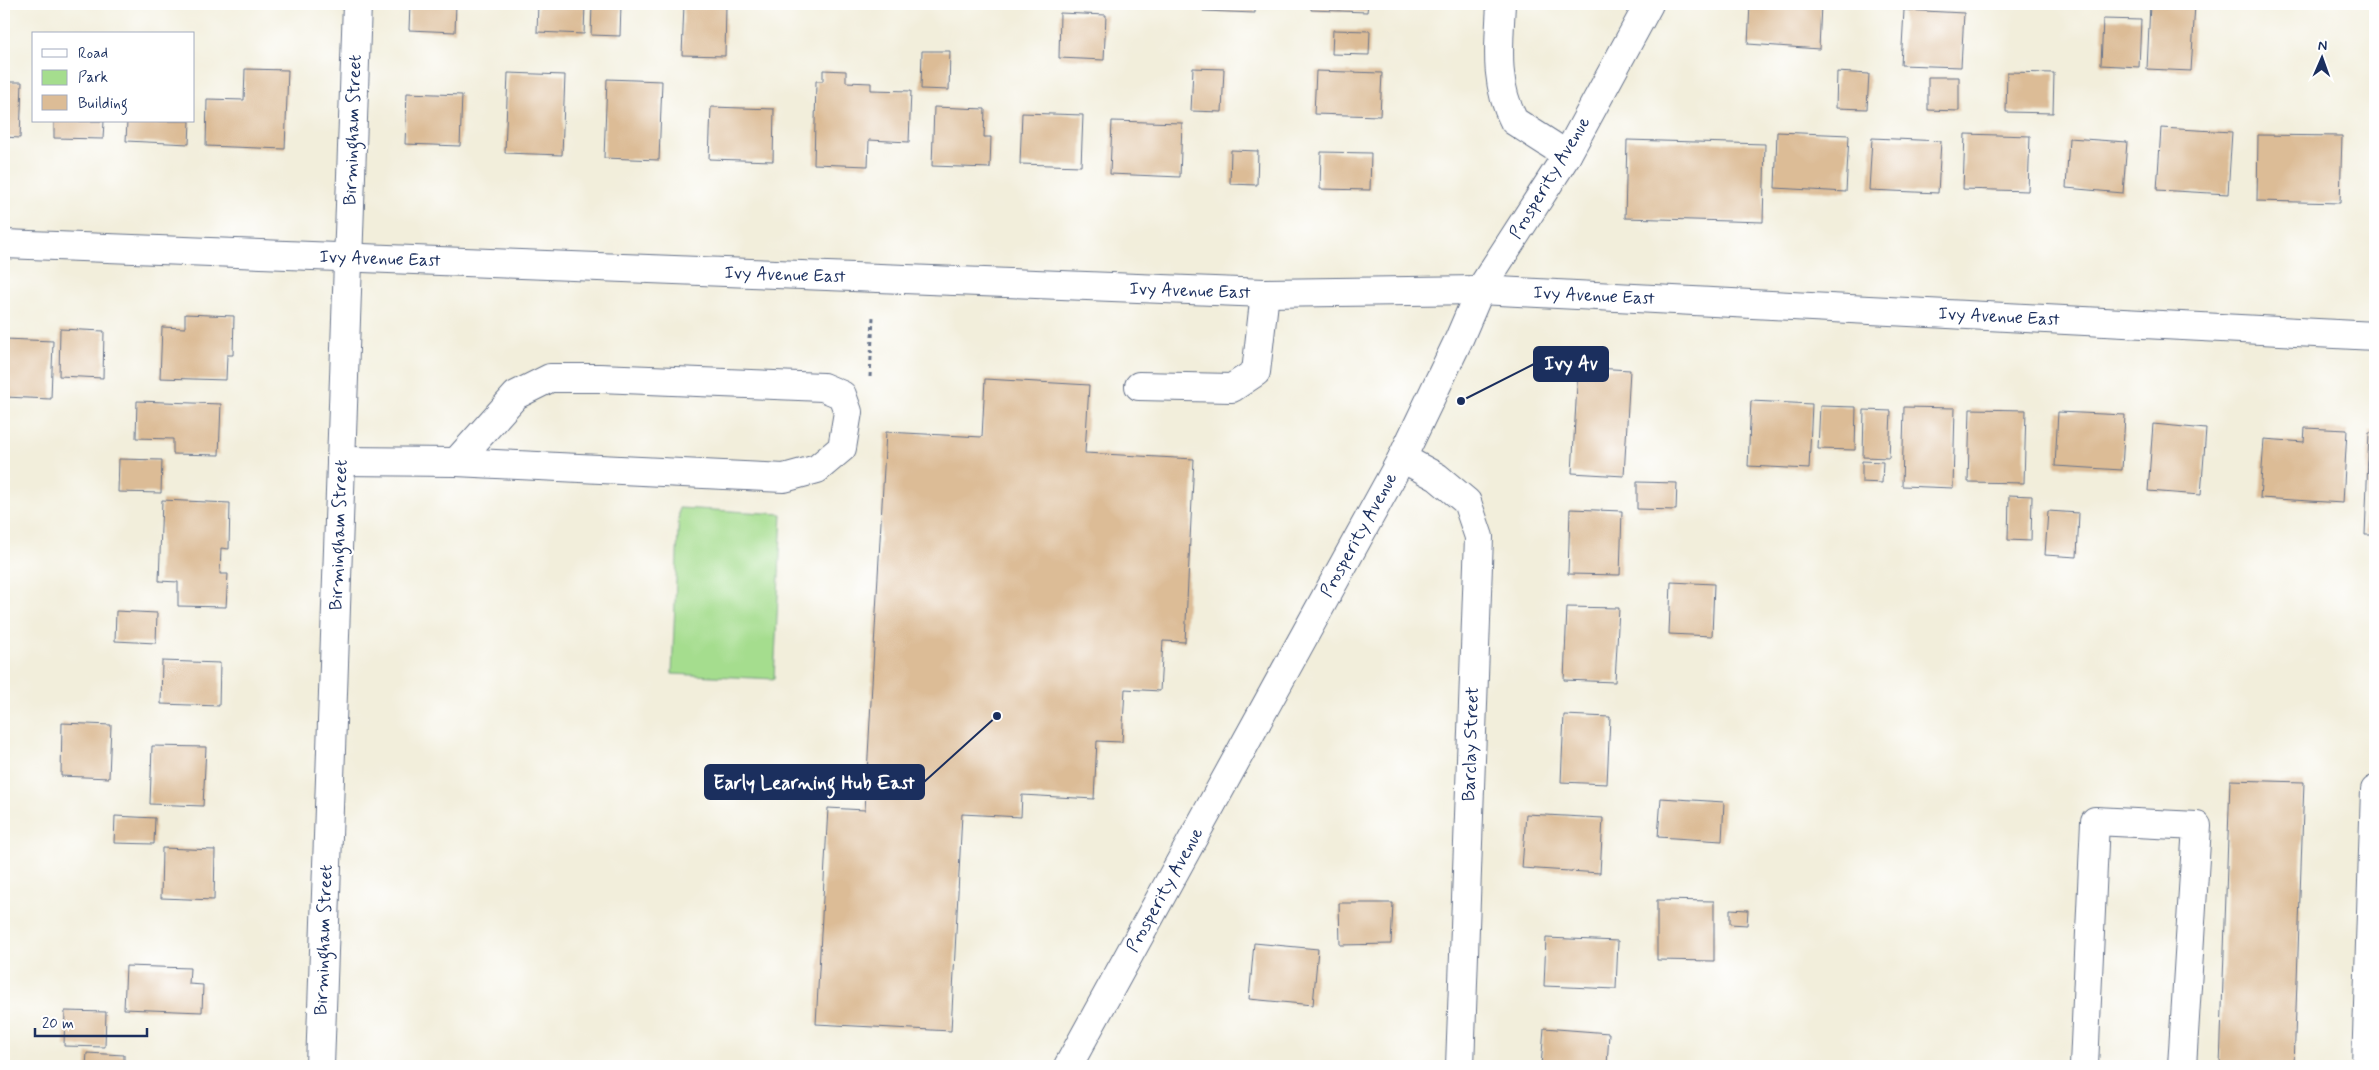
<svg xmlns="http://www.w3.org/2000/svg" width="2379" height="1070" font-family="Mynerve,sans-serif">
	<style>
		.green { fill: #a5dd8e; stroke: #608676 }
		.building { fill: #dcbc96 }
		.lines { fill: none; stroke-linecap: round; stroke-linejoin: round }
		.minor-casing { stroke: #66728a; stroke-width: 30 }
		.path { stroke: #66728a; stroke-width: 3; stroke-dasharray: 4 4; stroke-linecap: butt }
		.minor { stroke: #fff; stroke-width: 28 }
		.labels { text-anchor: middle; dominant-baseline: central; stroke-width: 4.5; stroke-linejoin: round; paint-order: stroke }
		.street-label { font-size: 18px; fill: #1b2f5e; stroke: #fff }
		.leader { fill: none; stroke: #1b2f5e; stroke-width: 2 }
		.callout-dot { fill: #1b2f5e; stroke: #fff; stroke-width: 2 }
		.callout { fill: #1b2f5e; stroke: #1b2f5e; stroke-width: 2 }
		.callout-label { font-size: 19px; text-anchor: middle; font-weight: bold; fill: #fff }
	</style>
	<rect width="100%" height="100%" fill="#fff"/>
	<filter id="ink" filterUnits="userSpaceOnUse"><feTurbulence type="fractalNoise" baseFrequency=".02" numOctaves="2"/><feDisplacementMap in="SourceGraphic" scale="10" xChannelSelector="R" yChannelSelector="G"/><feConvolveMatrix kernelMatrix="1 2 1 2 8 2 1 2 1" color-interpolation-filters="sRGB"/></filter>
	<filter id="wash" filterUnits="userSpaceOnUse"><feTurbulence type="fractalNoise" baseFrequency=".0096" numOctaves="4" result="noise"/><feDisplacementMap in="SourceGraphic" scale="20" xChannelSelector="R" yChannelSelector="G"/><feGaussianBlur stdDeviation="1.12" result="paint"/><feColorMatrix in="noise" values="0 0 0 0 0 0 0 0 0 0 0 0 0 0 0 0 0 1.4 0 .05"/><feComposite in="paint" operator="in"/></filter>
	<g filter="url(#wash)">
		<rect width="100%" height="100%" fill="#f2eedb"/>
		<path class="green" d="M679,508L782,514L774,679L672,674Z"/>
		<g id="blocks">
			<g class="building">
				<path d="M410,4H456L455,32L409,30Z"/>
				<path d="M538,4H585L584,34L537,32Z"/>
				<path d="M592,4H621L620,36L591,35Z"/>
				<path d="M684,4L726,5L725,56L682,55Z"/>
				<path d="M1204,4H1255V13L1203,11Z"/>
				<path d="M1311,4H1368L1367,12L1311,10Z"/>
				<path d="M1750,4H1821L1819,49L1748,44Z"/>
				<path d="M2150,4H2195L2191,71L2147,69Z"/>
				<path d="M1904,10L1964,13L1961,67L1901,65Z"/>
				<path d="M1060,13L1106,15L1104,60L1059,58Z"/>
				<path d="M2103,19L2141,20L2139,67L2101,65Z"/>
				<path d="M1333,30L1370,31L1369,55L1332,54Z"/>
				<path d="M922,51H950L949,90L921,89Z"/>
				<path d="M1193,68L1224,69L1222,112L1191,111Z"/>
				<path d="M245,69L288,70L285,149L206,146L207,99L244,100Z"/>
				<path d="M823,70L846,71V82L871,83V90L911,91L909,142L869,140L868,166L814,164L816,81H823Z"/>
				<path d="M1316,71L1382,73L1380,116L1314,114Z"/>
				<path d="M1837,72L1869,74L1867,109L1836,108Z"/>
				<path d="M2007,72L2054,73L2053,113L2006,112Z"/>
				<path d="M508,73L565,75L562,155L505,153Z"/>
				<path d="M1928,77H1959V111L1928,110Z"/>
				<path d="M607,79L662,81L659,160L604,158Z"/>
				<path d="M4,82H22L20,138L4,137Z"/>
				<path d="M407,93L462,95L460,146L405,144Z"/>
				<path d="M711,107L774,109L773,161L709,159Z"/>
				<path d="M934,107L985,109L984,137H991L990,168L932,166Z"/>
				<path d="M1022,113L1083,115L1081,166L1020,164Z"/>
				<path d="M54,121H104L103,139L54,138Z"/>
				<path d="M127,121H190L189,144L126,141Z"/>
				<path d="M1112,121L1182,123L1180,177L1110,174Z"/>
				<path d="M2161,128L2232,132L2228,194L2157,190Z"/>
				<path d="M1777,132L1849,135L1846,192L1775,188Z"/>
				<path d="M1965,134L2030,136L2028,191L1963,189Z"/>
				<path d="M2258,135L2342,136L2340,203L2257,201Z"/>
				<path d="M1872,138L1941,141L1938,193L1869,190Z"/>
				<path d="M2069,138L2127,142L2123,193L2066,188Z"/>
				<path d="M1627,140L1765,144L1763,222L1625,218Z"/>
				<path d="M1231,150L1258,151L1257,185L1230,184Z"/>
				<path d="M1321,152L1371,153L1370,190L1320,189Z"/>
				<path d="M185,314L234,316L233,355H227L226,380L160,378L162,327L185,328Z"/>
				<path d="M60,329L104,331L103,378L59,376Z"/>
				<path d="M5,339L53,341L51,399L4,397Z"/>
				<path d="M1578,367L1630,370L1624,476L1572,473Z"/>
				<path d="M985,379L1089,385L1085,453L1194,459L1185,642L1163,641L1160,691L1125,689L1122,742L1097,741L1094,799L1022,795L1021,817L962,814L951,1031L816,1024L828,808L865,810L886,432L982,437Z"/>
				<path d="M137,401L221,404L219,455L173,454V439L136,438Z"/>
				<path d="M1751,401L1812,404L1809,469L1748,466Z"/>
				<path d="M1820,406L1856,407L1855,450L1818,449Z"/>
				<path d="M1904,407L1955,408L1953,488L1902,486Z"/>
				<path d="M1970,409L2026,410L2024,483L1968,482Z"/>
				<path d="M1864,410L1891,411L1889,458L1863,457Z"/>
				<path d="M2058,412L2125,415L2122,470L2055,466Z"/>
				<path d="M2153,424L2206,429L2201,495L2148,491Z"/>
				<path d="M2305,428L2347,430L2343,503L2260,498L2264,439L2304,442Z"/>
				<path d="M2369,432H2375V535H2365Z"/>
				<path d="M119,459L162,460L161,493L118,492Z"/>
				<path d="M1862,461L1883,462L1882,483L1862,482Z"/>
				<path d="M1637,482L1677,483L1676,510L1637,509Z"/>
				<path d="M2009,495L2032,496L2031,541L2008,540Z"/>
				<path d="M162,500L230,503L229,549L221,548L220,574H228L226,607L178,606V582L159,581Z"/>
				<path d="M1570,509L1622,511L1620,575L1568,574Z"/>
				<path d="M2048,511L2079,513L2077,557L2045,555Z"/>
				<path d="M1671,582L1714,584L1712,636L1669,634Z"/>
				<path d="M1567,607L1619,608L1615,682L1564,680Z"/>
				<path d="M116,611L157,613L156,643L115,641Z"/>
				<path d="M162,661L220,663L219,706L161,704Z"/>
				<path d="M1564,715L1610,717L1607,784L1561,782Z"/>
				<path d="M62,723L111,725L109,778L61,776Z"/>
				<path d="M152,746L206,747L203,806L150,804Z"/>
				<path d="M2230,780L2304,782L2294,1066H2220Z"/>
				<path d="M1661,798L1724,802L1722,841L1658,837Z"/>
				<path d="M1526,814L1603,818L1600,873L1522,868Z"/>
				<path d="M115,816L155,818L154,844L114,843Z"/>
				<path d="M162,848L215,850L214,900L161,898Z"/>
				<path d="M1657,900L1714,901V961L1657,960Z"/>
				<path d="M1339,903H1393L1391,944L1340,945Z"/>
				<path d="M1730,909L1748,910L1747,925L1730,924Z"/>
				<path d="M1546,938L1618,941L1616,989L1544,986Z"/>
				<path d="M1254,943L1318,949L1313,1005L1249,999Z"/>
				<path d="M126,966L190,968L189,984L203,985L202,1012L124,1009Z"/>
				<path d="M65,1011L106,1012L105,1047L64,1046Z"/>
				<path d="M1544,1028L1609,1033L1607,1066H1541Z"/>
				<path d="M87,1053L124,1055V1066H86Z"/>
			</g>
		</g>
	</g>
	<g filter="url(#ink)">
		<use href="#blocks" fill-opacity="0" stroke="#66728a" stroke-width="1"/>
		<g class="lines">
			<g class="minor-casing">
				<g id="minor">
					<path d="M1501,4C1499,45 1494,84 1514,121L1567,155"/>
					<path d="M4,244L1265,293L1480,290L2375,336"/>
					<path d="M1139,386L1232,388L1256,372L1265,293"/>
					<path d="M1402,458L1437,477L1467,502L1479,537L1460,1066"/>
					<path d="M341,461L456,462L784,478L817,469L842,448L848,412L842,395L823,387L599,378H550L516,395L456,462"/>
					<path d="M320,1066L357,4"/>
					<path d="M1068,1066L1402,458L1459,339L1480,290L1567,155L1649,4"/>
					<path d="M2084,1066L2095,821L2197,826L2182,1066"/>
					<path d="M2366,1066L2375,790"/>
				</g>
			</g>
			<path class="path" d="M870,377L873,317"/>
			<use href="#minor" class="minor"/>
		</g>
	</g>
	<g class="labels">
		<g class="street-label">
			<text transform="translate(353 130) rotate(-88)">Birmingham Street</text>
			<text transform="translate(1550 178) rotate(-59)">Prosperity Avenue</text>
			<text transform="translate(380 259) rotate(2)">Ivy Avenue East</text>
			<text transform="translate(785 275) rotate(2)">Ivy Avenue East</text>
			<text transform="translate(1190 291) rotate(2)">Ivy Avenue East</text>
			<text transform="translate(1594 296) rotate(3)">Ivy Avenue East</text>
			<text transform="translate(1999 317) rotate(3)">Ivy Avenue East</text>
			<text transform="translate(339 535) rotate(-88)">Birmingham Street</text>
			<text transform="translate(1359 535) rotate(-61)">Prosperity Avenue</text>
			<text transform="translate(1471 744) rotate(-88)">Barclay Street</text>
			<text transform="translate(1165 890) rotate(-61)">Prosperity Avenue</text>
			<text transform="translate(324 940) rotate(-88)">Birmingham Street</text>
		</g>
	</g>
	<path class="leader" d="M1461 401L1534 364M997 716L924 782"/>
	<g class="callout-dot">
		<circle cx="1461" cy="401" r="5"/>
		<circle cx="997" cy="716" r="5"/>
	</g>
	<g class="callout">
		<rect x="1534" y="347" width="74" height="34" rx="5"/>
		<rect x="705" y="765" width="219" height="34" rx="5"/>
	</g>
	<g class="callout-label">
		<text x="1571" y="370">Ivy Av</text>
		<text x="814" y="789">Early Learning Hub East</text>
	</g>
	<rect width="2379" height="1070" fill="none" stroke="#fff" stroke-width="20"/>
	<rect x="32" y="32" width="162" height="90" fill="#ffffff" stroke="#a4acbf"/>
	<rect x="42" y="49" width="25" height="8" fill="#ffffff" stroke="#a4acbf"/>
	<text x="78" y="58" font-size="15" fill="#1b2f5e">Road</text>
	<rect x="42" y="70" width="25" height="15" fill="#a5dd8e" stroke="#a4acbf"/>
	<text x="78" y="82" font-size="15" fill="#1b2f5e">Park</text>
	<rect x="42" y="95" width="25" height="15" fill="#dcbc96" stroke="#a4acbf"/>
	<text x="78" y="108" font-size="15" fill="#1b2f5e">Building</text>
	<g transform="translate(2322 58) rotate(2)" stroke="#ffffff" stroke-width="4" paint-order="stroke">
	<path d="M0-4L9 19L0 12L-9 19Z" fill="#1b2f5e"/>
	<text y="-8" font-size="14" font-weight="bold" text-anchor="middle" fill="#1b2f5e">N</text>
	</g>
	<path d="M35 1028v8h112v-8" fill="none" stroke="#1b2f5e" stroke-width="2.5"/>
	<text x="42" y="1028" font-size="15" fill="#1b2f5e" stroke="#ffffff" stroke-width="4" paint-order="stroke">20 m</text>
</svg>
